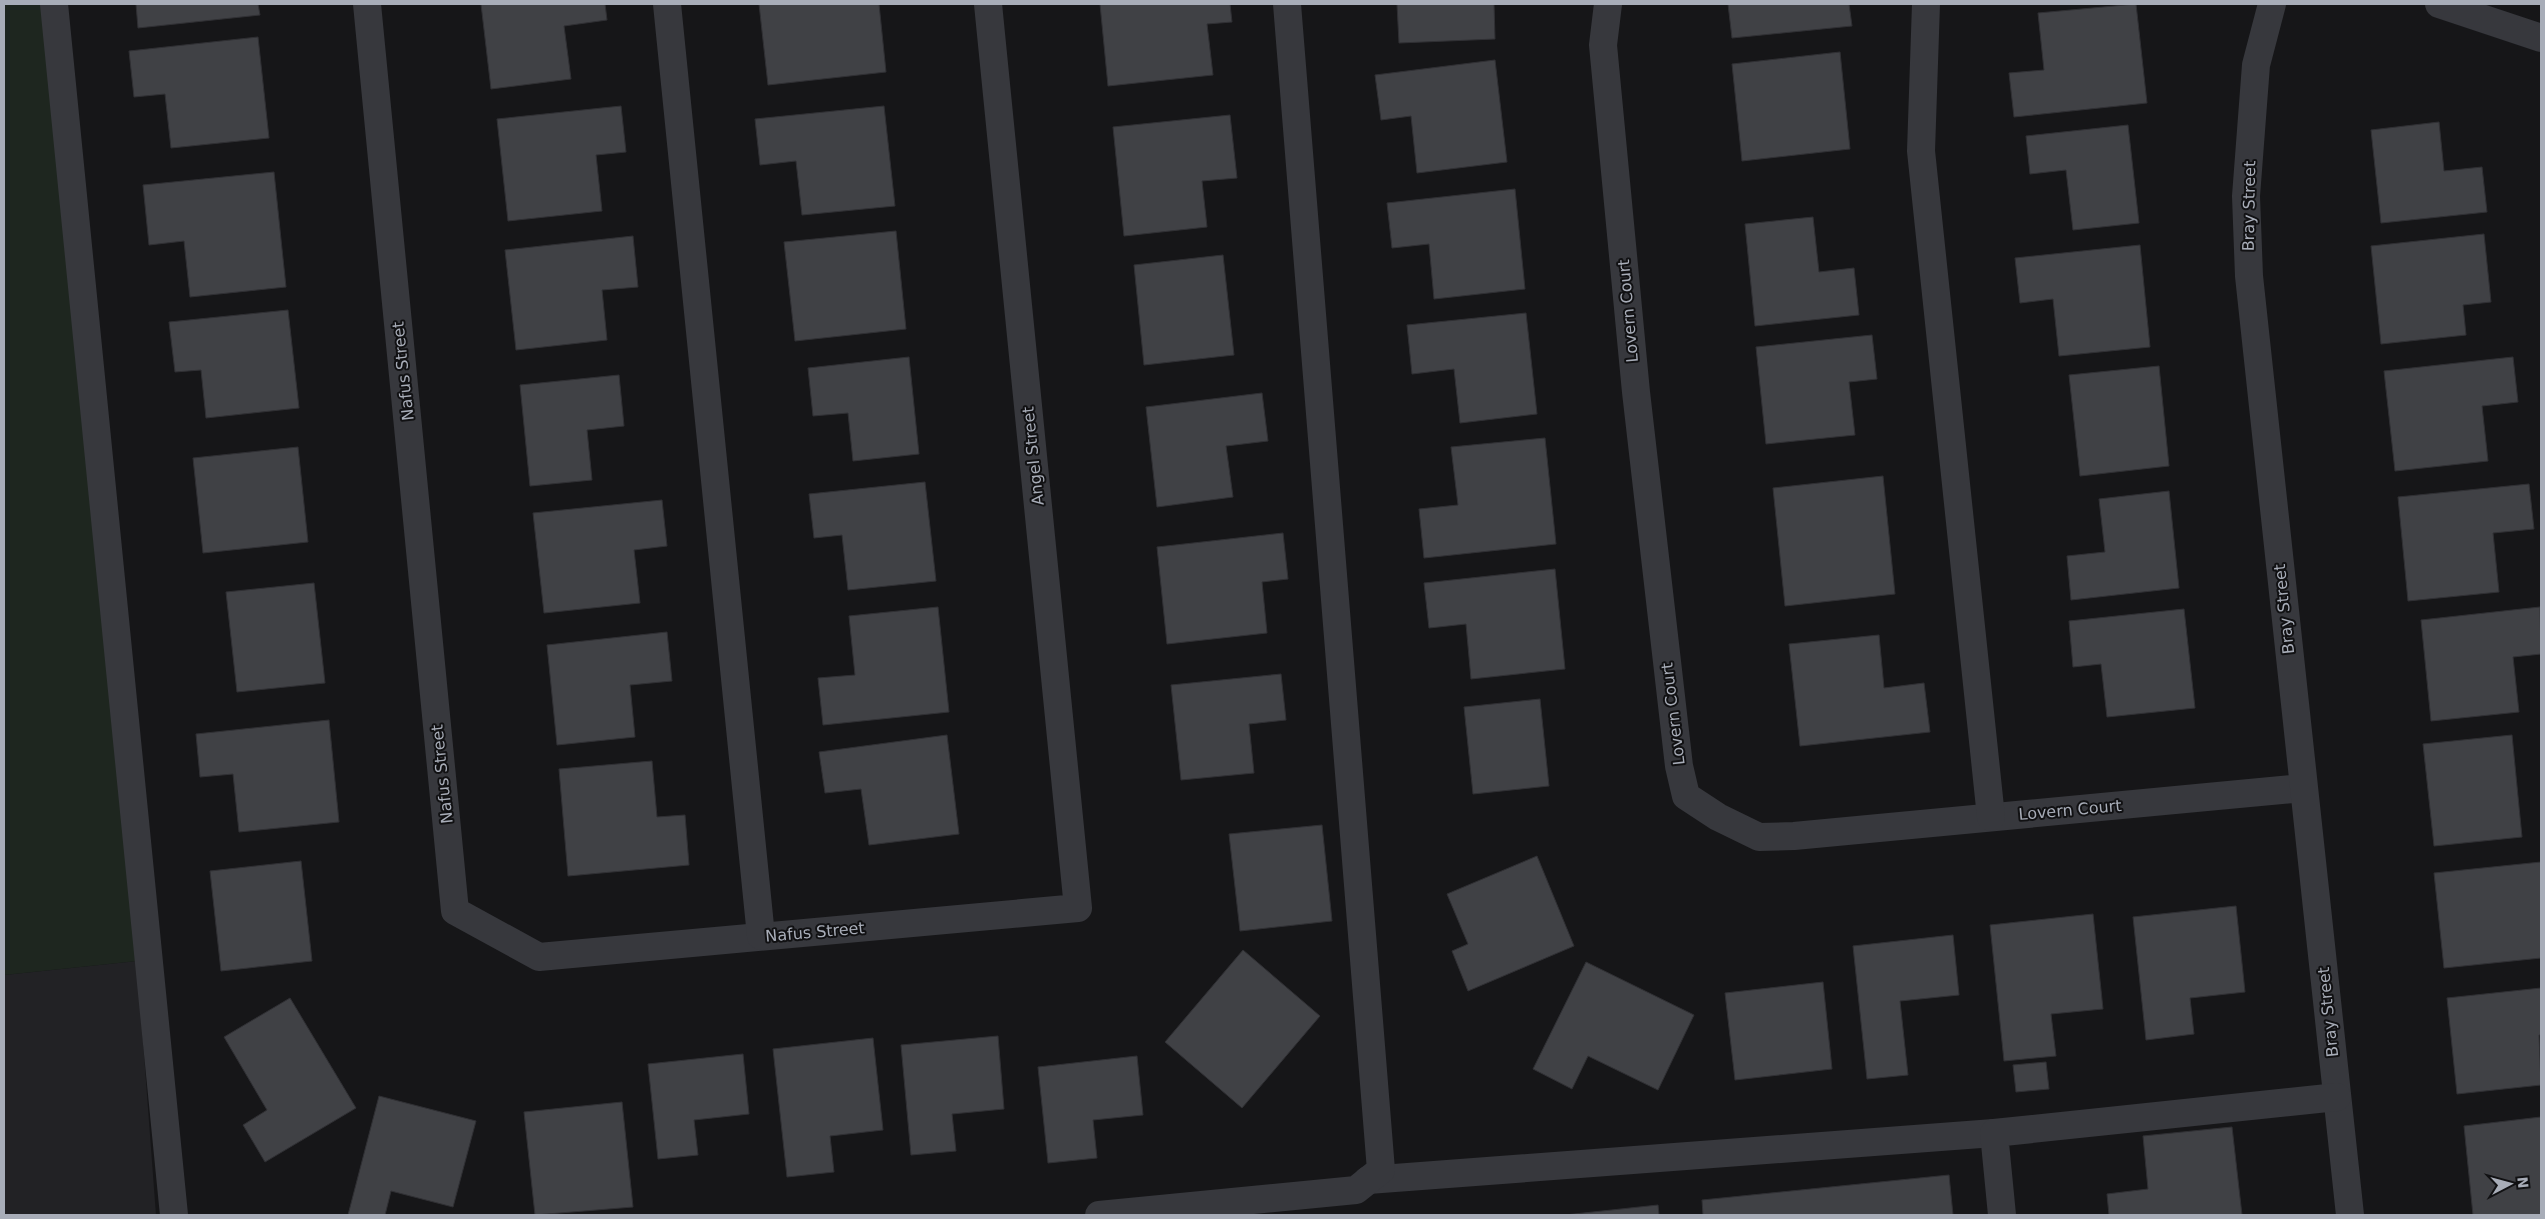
<svg xmlns="http://www.w3.org/2000/svg" width="2545" height="1219" font-family="'DejaVu Sans',sans-serif">
	<style>
		.built { fill: #222225 }
		.green { fill: #1e261f }
		.building { fill: #404145; stroke: #303034 }
		.lines { fill: none; stroke-linecap: round; stroke-linejoin: round }
		.minor { stroke: #37383d; stroke-width: 28 }
		.labels { text-anchor: middle; dominant-baseline: central; stroke-width: 4; stroke-linejoin: round; paint-order: stroke }
		.street-label { font-size: 16px; fill: #a8adb8; stroke: #111113 }
	</style>
	<rect width="100%" height="100%" fill="#161618"/>
	<path class="built" d="M137,961L156,1215H4V975Z"/>
	<path class="green" d="M4,4H51L137,961L4,975Z"/>
	<g class="building">
		<path d="M136,4H258L260,15L138,28Z"/>
		<path d="M481,4H605L607,20L564,26L571,79L491,89Z"/>
		<path d="M759,4H879L886,72L768,85Z"/>
		<path d="M1100,4H1230L1232,22L1207,24L1213,75L1108,86Z"/>
		<path d="M1397,4H1494L1495,39L1399,43Z"/>
		<path d="M1728,4H1849L1852,26L1732,38Z"/>
		<path d="M2136,4L2147,103L2014,117L2009,73L2044,70L2038,13Z"/>
		<path d="M258,37L269,138L171,148L165,94L134,97L129,51Z"/>
		<path d="M1840,52L1850,149L1742,161L1732,64Z"/>
		<path d="M1495,60L1507,162L1417,173L1411,116L1381,120L1375,75Z"/>
		<path d="M621,106L626,152L596,155L602,211L508,221L497,119Z"/>
		<path d="M884,106L895,206L802,215L796,161L760,165L755,119Z"/>
		<path d="M1230,115L1237,178L1202,181L1207,227L1124,236L1113,127Z"/>
		<path d="M2439,122L2444,171L2482,167L2487,212L2381,223L2371,130Z"/>
		<path d="M2128,125L2139,223L2073,230L2066,170L2030,174L2026,136Z"/>
		<path d="M274,172L286,287L190,297L184,241L149,245L143,185Z"/>
		<path d="M1515,189L1525,289L1434,299L1429,244L1392,248L1387,203Z"/>
		<path d="M1813,217L1819,272L1854,268L1859,315L1755,326L1745,224Z"/>
		<path d="M896,231L906,329L795,341L784,242Z"/>
		<path d="M2484,234L2491,302L2463,305L2466,335L2381,344L2371,246Z"/>
		<path d="M633,236L638,287L602,290L607,340L516,350L505,250Z"/>
		<path d="M2140,245L2150,347L2059,356L2053,299L2020,303L2015,258Z"/>
		<path d="M1223,255L1234,355L1144,365L1134,265Z"/>
		<path d="M288,310L299,408L206,418L201,370L175,372L169,322Z"/>
		<path d="M1526,313L1537,414L1460,423L1454,369L1412,374L1407,325Z"/>
		<path d="M1872,335L1877,379L1849,382L1855,435L1766,444L1756,347Z"/>
		<path d="M909,357L919,454L853,461L848,413L813,416L808,368Z"/>
		<path d="M2513,357L2518,402L2482,406L2488,461L2395,471L2384,371Z"/>
		<path d="M2159,366L2169,466L2080,476L2069,375Z"/>
		<path d="M619,375L624,426L587,430L592,480L530,486L520,385Z"/>
		<path d="M1262,393L1268,441L1226,446L1233,497L1157,507L1146,407Z"/>
		<path d="M1545,438L1556,544L1424,558L1419,509L1458,505L1451,447Z"/>
		<path d="M298,447L308,542L203,553L193,458Z"/>
		<path d="M1883,476L1895,594L1785,606L1773,488Z"/>
		<path d="M925,482L936,581L848,590L842,535L814,538L809,494Z"/>
		<path d="M2529,484L2534,529L2493,533L2499,592L2408,601L2398,497Z"/>
		<path d="M2169,491L2179,588L2071,600L2067,556L2105,552L2099,499Z"/>
		<path d="M662,500L667,546L634,550L640,603L544,613L533,513Z"/>
		<path d="M1283,533L1288,579L1262,582L1267,633L1167,644L1157,547Z"/>
		<path d="M1555,569L1565,669L1471,679L1466,624L1429,628L1424,583Z"/>
		<path d="M314,583L325,683L237,692L226,592Z"/>
		<path d="M938,607L949,712L823,725L818,678L855,675L849,616Z"/>
		<path d="M2540,607L2541,654L2513,657L2519,712L2431,721L2421,620Z"/>
		<path d="M2184,609L2195,708L2107,717L2101,664L2073,667L2069,621Z"/>
		<path d="M667,632L672,681L630,685L635,737L557,745L547,645Z"/>
		<path d="M1879,635L1884,688L1924,683L1930,732L1800,746L1789,644Z"/>
		<path d="M1281,674L1286,720L1249,724L1254,773L1181,780L1171,685Z"/>
		<path d="M1540,699L1549,786L1473,794L1464,707Z"/>
		<path d="M329,720L339,822L239,832L233,774L200,777L196,734Z"/>
		<path d="M947,735L959,834L869,845L861,789L825,793L819,752Z"/>
		<path d="M2512,735L2522,837L2434,846L2423,744Z"/>
		<path d="M652,761L657,817L685,815L689,865L568,876L559,769Z"/>
		<path d="M1322,825L1332,921L1240,931L1229,834Z"/>
		<path d="M1537,856L1574,946L1468,991L1452,951L1468,944L1447,894Z"/>
		<path d="M301,861L312,961L221,971L210,871Z"/>
		<path d="M2541,862V958L2444,968L2434,873Z"/>
		<path d="M2236,906L2245,992L2190,998L2194,1034L2146,1040L2133,917Z"/>
		<path d="M2093,914L2103,1009L2051,1014L2056,1056L2004,1061L1990,925Z"/>
		<path d="M1953,935L1959,995L1900,1001L1908,1075L1867,1079L1853,946Z"/>
		<path d="M1243,950L1320,1016L1242,1108L1165,1042Z"/>
		<path d="M1586,962L1694,1015L1658,1090L1588,1056L1572,1089L1533,1069Z"/>
		<path d="M1823,982L1832,1069L1735,1080L1725,993Z"/>
		<path d="M2541,988V1035H2539L2541,1085L2457,1094L2447,998Z"/>
		<path d="M290,998L356,1108L265,1162L243,1125L267,1110L224,1037Z"/>
		<path d="M998,1036L1004,1109L952,1114L956,1151L911,1155L901,1045Z"/>
		<path d="M873,1038L883,1130L830,1136L834,1172L787,1177L773,1049Z"/>
		<path d="M743,1054L749,1114L694,1120L698,1155L658,1159L648,1064Z"/>
		<path d="M1137,1056L1143,1115L1093,1120L1097,1158L1048,1163L1038,1067Z"/>
		<path d="M2046,1062L2049,1089L2016,1092L2013,1065Z"/>
		<path d="M379,1096L476,1121L453,1207L391,1191L385,1215H348Z"/>
		<path d="M622,1102L633,1207L535,1215L524,1112Z"/>
		<path d="M2541,1117V1215H2473L2464,1126Z"/>
		<path d="M2232,1127L2242,1215H2109L2107,1194L2148,1189L2143,1136Z"/>
		<path d="M1949,1175L1953,1215H1703L1702,1200Z"/>
		<path d="M1658,1205L1659,1215H1565Z"/>
	</g>
	<g class="lines">
		<g class="minor">
			<path d="M54,4L174,1215"/>
			<path d="M367,4L455,911L539,957L1078,908L988,4"/>
			<path d="M667,4L761,936"/>
			<path d="M1608,4L1603,45L1636,392L1679,766L1686,796L1718,817L1759,837L1794,836L2303,788"/>
			<path d="M1926,4L1921,151L1991,817"/>
			<path d="M2272,4L2256,65L2246,196L2249,276L2350,1215"/>
			<path d="M2439,4L2541,38"/>
			<path d="M1368,1180L1994,1133"/>
			<path d="M1099,1215L1356,1190L1381,1170L1287,4"/>
			<path d="M2002,1215L1994,1133L2337,1097"/>
		</g>
	</g>
	<g class="labels">
		<g class="street-label">
			<text transform="translate(2249 206) rotate(-89)">Bray Street</text>
			<text transform="translate(1628 311) rotate(-95)">Lovern Court</text>
			<text transform="translate(403 371) rotate(-96)">Nafus Street</text>
			<text transform="translate(1033 456) rotate(-96)">Angel Street</text>
			<text transform="translate(2284 609) rotate(-96)">Bray Street</text>
			<text transform="translate(1673 714) rotate(-97)">Lovern Court</text>
			<text transform="translate(442 774) rotate(-96)">Nafus Street</text>
			<text transform="translate(2070 810) rotate(-5)">Lovern Court</text>
			<text transform="translate(815 932) rotate(-5)">Nafus Street</text>
			<text transform="translate(2328 1012) rotate(-96)">Bray Street</text>
		</g>
	</g>
	<rect width="2545" height="1219" fill="none" stroke="#a8adb8" stroke-width="10"/>
	<g transform="translate(2510 1184) rotate(84)" stroke="#111113" stroke-width="4" paint-order="stroke">
	<path d="M0-4L9 19L0 12L-9 19Z" fill="#a8adb8"/>
	<text y="-8" font-size="14" font-weight="bold" text-anchor="middle" fill="#a8adb8">N</text>
	</g>
</svg>
